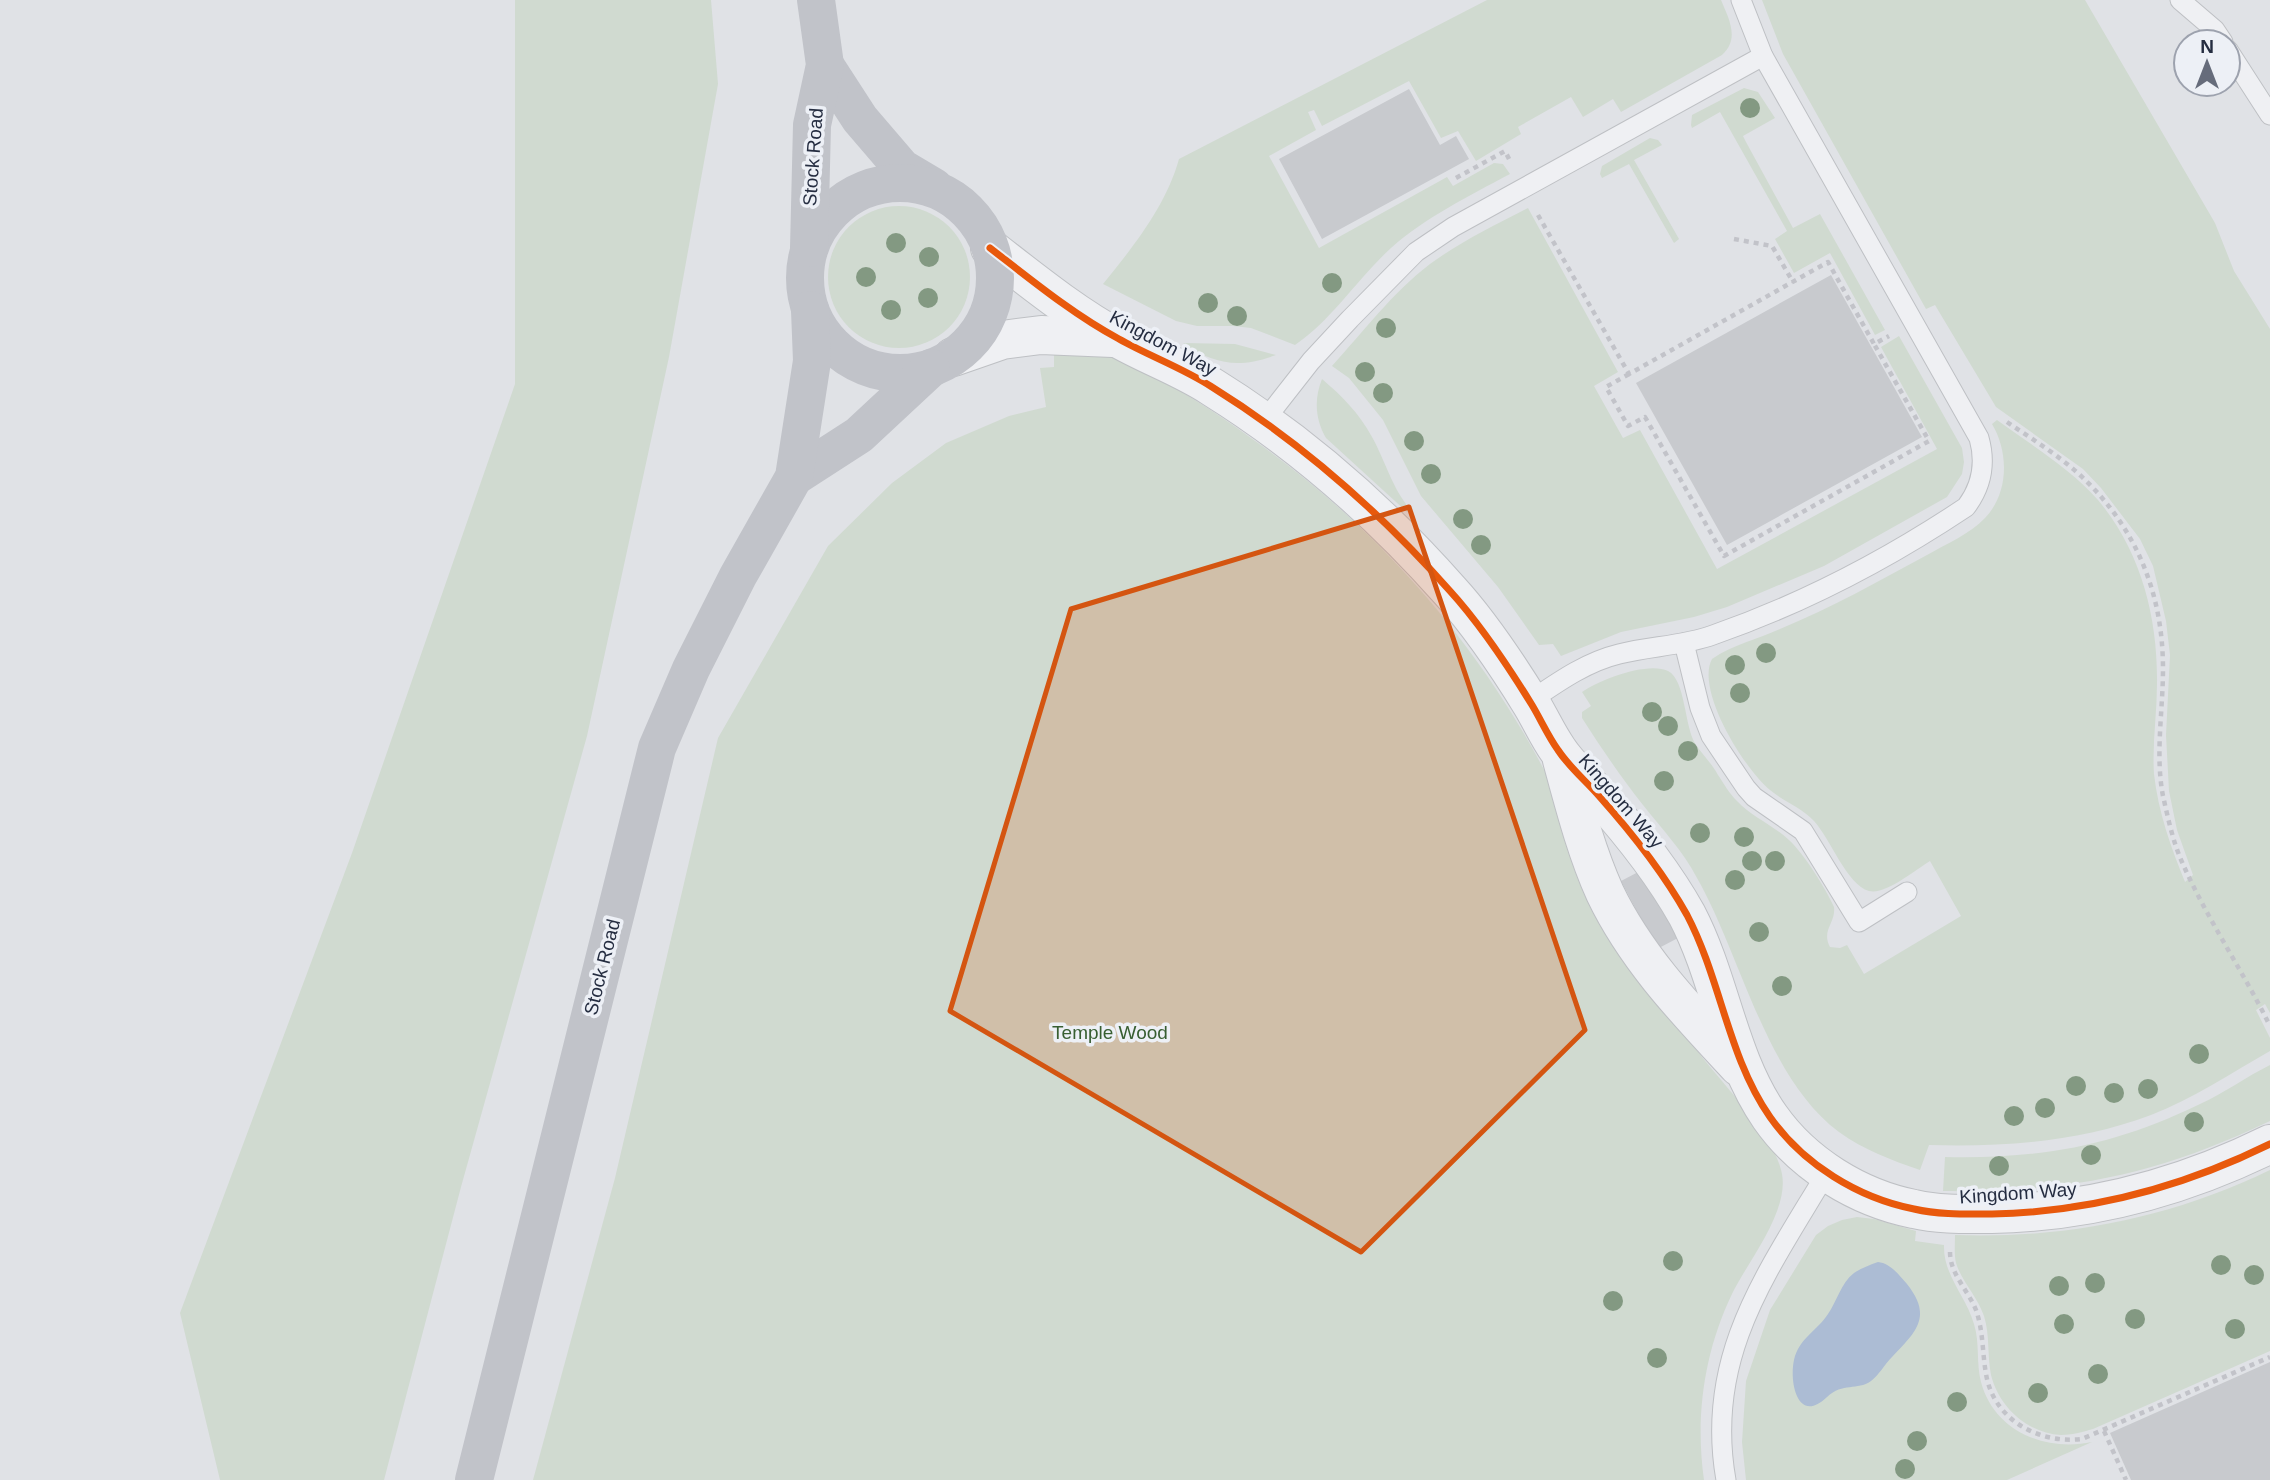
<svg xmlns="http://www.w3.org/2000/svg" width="2270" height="1480" font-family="Arial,sans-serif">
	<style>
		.green { fill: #d0dad0 }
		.water { fill: #acbcd4 }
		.building { fill: #c8cace }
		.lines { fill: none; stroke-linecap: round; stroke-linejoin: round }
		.lane-casing { stroke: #bec0c4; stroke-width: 21 }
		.street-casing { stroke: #bec0c4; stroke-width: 40 }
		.path { stroke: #c2c3c9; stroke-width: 4.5; stroke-dasharray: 5 5; stroke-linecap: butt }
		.lane { stroke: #eff0f3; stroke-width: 19 }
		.street { stroke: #eff0f3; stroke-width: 38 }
		.secondary { stroke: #c1c3c9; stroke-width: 38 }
		.cycleway-casing { stroke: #edf0f6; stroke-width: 11 }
		.cycleway { stroke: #e8590c; stroke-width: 7 }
		.tree { fill: #839982 }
		.marked { fill: #d45511; fill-opacity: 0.2; stroke: #d45511; stroke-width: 5; stroke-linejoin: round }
		.labels { text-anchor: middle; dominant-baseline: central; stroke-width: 7; stroke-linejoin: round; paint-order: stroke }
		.street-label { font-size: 19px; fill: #252d41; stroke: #edf0f6 }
		.park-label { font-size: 19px; fill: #375e31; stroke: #edf0f6 }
	</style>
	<rect width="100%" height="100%" fill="#e0e2e6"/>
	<g class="green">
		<path d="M515,0H711L718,84L669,357L587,736L461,1187L384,1480H220L180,1313L352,853L515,384Z"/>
		<path d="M1487,0H1721C1729,19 1740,39 1722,55L1621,112L1613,99L1583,117L1571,97L1518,127L1521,134L1476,161L1458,131L1441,138L1409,81L1322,126L1314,110L1308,112L1316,130L1269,156L1319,248L1447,177L1453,186L1494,163L1503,164L1510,174C1469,196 1426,217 1391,248C1358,278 1331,321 1295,345L1251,328L1233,326H1197L1176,321L1103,284C1133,247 1166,206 1179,159Z"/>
		<path d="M1762,0H2085L2215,223L2234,271L2270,329V1013L2265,1004L2256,1010L2270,1038V1051C2231,1073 2193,1099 2151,1115C2079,1142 2006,1147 1929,1145L1920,1170C1891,1160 1864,1150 1839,1132C1766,1078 1741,955 1697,878C1683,851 1662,829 1643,805C1621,777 1601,748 1582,718V712L1591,706L1582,692C1599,680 1648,661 1668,671C1686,680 1684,727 1696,745C1703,755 1712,764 1718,775C1724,784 1729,793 1737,801C1752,817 1773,825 1789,840C1804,854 1825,887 1834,907C1836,923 1821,930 1830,947L1840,948L1847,945L1864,974L1961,916L1930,861C1915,870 1886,895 1869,891C1847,885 1830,838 1814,821C1801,807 1784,802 1770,790C1745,770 1695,690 1712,659C1732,645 1758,639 1780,629C1831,608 1879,581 1927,555C1946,544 1970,534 1985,518C2009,493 2009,452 1992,424L1997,420C2031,445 2070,468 2098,500C2141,551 2158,618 2157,684C2157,714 2152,744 2154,774C2158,811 2171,848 2185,882L2193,875L2177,830L2169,791L2166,735L2170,655L2166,621L2153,566L2140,539L2101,488L2083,469L1996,407L1935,305L1926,309L1783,54Z"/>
		<path d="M1744,88L1758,92L1775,118L1743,136L1746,142L1793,228L1820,214L1885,330L1875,335L1830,253L1794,273L1775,239L1787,231L1720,112L1692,128L1691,125L1692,115Z"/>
		<path d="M1650,138L1658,140L1662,145L1634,160L1679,239L1674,243L1629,164L1602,178L1600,174L1602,166Z"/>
		<circle cx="899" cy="277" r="71"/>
		<path d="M1528,208L1618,372L1594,386L1623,438L1640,430L1717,569L1937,449L1881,347L1899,336L1962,448L1964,462L1962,474L1947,497L1824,566L1727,607L1694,617L1621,632L1561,656L1553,644L1539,645L1498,587L1421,496L1383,420L1349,378L1332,366C1363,332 1393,292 1430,264C1460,242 1495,225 1528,208Z"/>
		<path d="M1184,343L1235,344L1276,355C1238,369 1217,364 1183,345Z"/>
		<path d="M1054,347C1071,350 1088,351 1105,355C1116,357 1128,364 1138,369C1179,388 1215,412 1251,438C1371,522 1472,635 1541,764C1574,827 1607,890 1641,952C1656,980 1670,1009 1687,1036C1711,1075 1774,1130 1782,1174C1789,1212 1748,1261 1732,1294C1704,1352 1695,1417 1704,1480H533L615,1178L718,738L828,546L892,483L946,443L1009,416L1046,407L1040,368L1054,367Z"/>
		<path d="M1322,379C1342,396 1359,413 1372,437C1385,460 1392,488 1410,509L1407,512L1326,438C1315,419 1314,399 1322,379Z"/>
		<path d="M2270,1065V1121C2157,1175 2068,1193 1943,1191L1945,1157C2042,1159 2113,1146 2200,1104C2224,1093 2246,1077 2270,1065Z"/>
		<path d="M2270,1170V1351L2093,1429C2083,1432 2071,1435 2061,1435C2027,1433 1999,1407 1991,1375C1987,1355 1990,1335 1984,1316C1977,1296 1961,1280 1956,1263C1954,1254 1955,1244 1955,1235C2065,1239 2171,1218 2270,1170Z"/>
		<path d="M1857,1217L1874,1219L1916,1231L1915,1241L1944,1245C1943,1275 1966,1296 1974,1324C1980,1343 1976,1363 1981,1382C1994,1431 2045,1452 2092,1442L2007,1480H1746L1742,1442L1746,1381L1770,1310L1816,1235L1828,1226L1842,1220Z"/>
	</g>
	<path class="water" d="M1878,1262C1890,1263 1899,1275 1907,1284C1933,1317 1916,1332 1892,1357C1885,1364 1879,1375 1871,1381C1857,1391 1843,1382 1827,1397C1798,1425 1789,1383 1794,1360C1799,1338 1817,1331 1828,1314C1837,1301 1841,1283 1854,1273C1861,1268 1870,1265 1878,1262Z"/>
	<g class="building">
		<path d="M1409,89L1440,145L1456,136L1469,159L1322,239L1279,159Z"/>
		<path d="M1831,275L1922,437L1727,545L1636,383Z"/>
		<path d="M1642,870L1678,938L1657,949L1621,881Z"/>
		<path d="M2270,1362V1480H2131L2110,1433Z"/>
	</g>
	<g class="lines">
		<g class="lane-casing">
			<g id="lane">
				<path d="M2180,0L2215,30L2223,42"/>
				<path d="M2228,50L2270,115"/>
				<path d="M1264,421L1311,361L1350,319L1416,252L1453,227L1763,56"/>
				<path d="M1684,643L1700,708L1711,736L1746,788L1754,797L1803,831L1859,922L1907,892"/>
				<path d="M1530,701C1558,682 1586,662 1619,654C1650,646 1683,646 1713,635C1802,604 1888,559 1966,507C1982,486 1986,463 1979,438L1763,56L1741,0"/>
				<path d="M1726,1480C1704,1356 1767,1273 1827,1172"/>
			</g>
		</g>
		<g class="street-casing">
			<g id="street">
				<path d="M990,248C1030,279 1074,315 1119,339C1149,356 1183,368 1212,387C1302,443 1380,512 1450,591C1481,625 1508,666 1532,705C1541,720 1548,736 1558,750C1569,767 1586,781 1599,796C1632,833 1663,872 1687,915C1721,980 1728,1057 1770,1117C1803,1164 1858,1198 1914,1209C1940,1215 1966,1214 1992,1214C2090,1212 2183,1187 2270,1144"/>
				<path d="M953,357L1002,340L1041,335L1113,338"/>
				<path d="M1562,760C1574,804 1586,851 1605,893C1637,960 1689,1013 1739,1067"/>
			</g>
		</g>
		<g class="path">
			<path d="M1456,178L1505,151L1511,163"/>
			<path d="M1538,215L1629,374L1828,262L1874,344L1889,336"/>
			<path d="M1734,239L1772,246L1793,282"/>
			<path d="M1629,374L1606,387L1628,426L1645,417L1724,556L1929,441L1874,344"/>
			<path d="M2007,422C2032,439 2058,455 2080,475C2136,527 2163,593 2163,669C2163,710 2155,755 2163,796C2168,818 2173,842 2182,862C2207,919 2243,971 2270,1026"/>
			<path d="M1950,1252C1950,1274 1968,1290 1976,1310C1984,1333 1982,1356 1987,1379C1997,1422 2041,1444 2082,1439L2270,1357"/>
			<path d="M2104,1431L2126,1480"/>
		</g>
		<use href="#lane" class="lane"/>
		<use href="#street" class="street"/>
		<g class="secondary">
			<path d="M825,65L860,119L902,168L934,187"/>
			<circle cx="900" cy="278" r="95"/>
			<path d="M809,248L812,125L825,65L816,0"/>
			<path d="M794,477L859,435L931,368"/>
			<path d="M474,1480L657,748L691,669L738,576L794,477L812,361L810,310"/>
		</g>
		<g class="cycleway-casing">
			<path id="cycleway" d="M990,248C1030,279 1074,315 1119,339C1149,356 1183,368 1212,387C1302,443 1380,512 1450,591C1481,625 1508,666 1532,705C1541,720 1548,736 1558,750C1569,767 1586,781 1599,796C1632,833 1663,872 1687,915C1721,980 1728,1057 1770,1117C1803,1164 1858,1198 1914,1209C1940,1215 1966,1214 1992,1214C2090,1212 2183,1187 2270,1144"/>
		</g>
		<use href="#cycleway" class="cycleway"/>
	</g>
	<g class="tree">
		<circle cx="1750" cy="108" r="10"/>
		<circle cx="896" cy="243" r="10"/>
		<circle cx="929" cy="257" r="10"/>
		<circle cx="866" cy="277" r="10"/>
		<circle cx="1332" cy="283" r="10"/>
		<circle cx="928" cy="298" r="10"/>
		<circle cx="1208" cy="303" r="10"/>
		<circle cx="891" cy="310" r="10"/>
		<circle cx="1237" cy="316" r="10"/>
		<circle cx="1386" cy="328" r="10"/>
		<circle cx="1365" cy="372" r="10"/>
		<circle cx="1383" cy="393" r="10"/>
		<circle cx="1414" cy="441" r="10"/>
		<circle cx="1431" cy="474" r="10"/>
		<circle cx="1463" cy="519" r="10"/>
		<circle cx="1481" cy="545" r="10"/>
		<circle cx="1766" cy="653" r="10"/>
		<circle cx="1735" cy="665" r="10"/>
		<circle cx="1740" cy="693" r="10"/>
		<circle cx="1652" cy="712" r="10"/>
		<circle cx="1668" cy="726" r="10"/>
		<circle cx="1688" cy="751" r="10"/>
		<circle cx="1664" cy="781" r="10"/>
		<circle cx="1700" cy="833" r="10"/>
		<circle cx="1744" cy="837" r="10"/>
		<circle cx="1752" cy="861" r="10"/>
		<circle cx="1775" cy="861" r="10"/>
		<circle cx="1735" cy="880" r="10"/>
		<circle cx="1759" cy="932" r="10"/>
		<circle cx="1782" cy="986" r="10"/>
		<circle cx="2199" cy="1054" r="10"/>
		<circle cx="2076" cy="1086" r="10"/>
		<circle cx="2148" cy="1089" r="10"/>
		<circle cx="2114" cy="1093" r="10"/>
		<circle cx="2045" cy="1108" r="10"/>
		<circle cx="2014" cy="1116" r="10"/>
		<circle cx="2194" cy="1122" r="10"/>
		<circle cx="2091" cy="1155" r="10"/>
		<circle cx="1999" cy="1166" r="10"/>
		<circle cx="1673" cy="1261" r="10"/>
		<circle cx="2221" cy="1265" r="10"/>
		<circle cx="2254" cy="1275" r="10"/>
		<circle cx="2095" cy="1283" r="10"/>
		<circle cx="2059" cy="1286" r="10"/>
		<circle cx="1613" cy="1301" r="10"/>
		<circle cx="2135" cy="1319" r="10"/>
		<circle cx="2064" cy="1324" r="10"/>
		<circle cx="2235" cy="1329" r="10"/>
		<circle cx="1657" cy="1358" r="10"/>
		<circle cx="2098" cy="1374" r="10"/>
		<circle cx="2038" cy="1393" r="10"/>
		<circle cx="1957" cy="1402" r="10"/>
		<circle cx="1917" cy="1441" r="10"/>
		<circle cx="1905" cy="1469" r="10"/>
	</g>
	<path class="marked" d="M1409,507L1585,1030L1361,1252L950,1011L1071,609Z"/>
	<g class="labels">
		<g class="street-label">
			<text transform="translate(813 157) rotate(-86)">Stock Road</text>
			<text transform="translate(1163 343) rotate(28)">Kingdom Way</text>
			<text transform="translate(1621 801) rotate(49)">Kingdom Way</text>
			<text transform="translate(602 967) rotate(-76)">Stock Road</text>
			<text transform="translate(2018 1193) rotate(-4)">Kingdom Way</text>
		</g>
		<g class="park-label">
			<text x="1110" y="1032">Temple Wood</text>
		</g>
	</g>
	<g transform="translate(2207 63)"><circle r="33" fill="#edf0f6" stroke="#9da2ae" stroke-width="2"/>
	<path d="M0-5L12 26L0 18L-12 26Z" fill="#666c7b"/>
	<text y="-10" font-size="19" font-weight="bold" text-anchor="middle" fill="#252d41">N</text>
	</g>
</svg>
